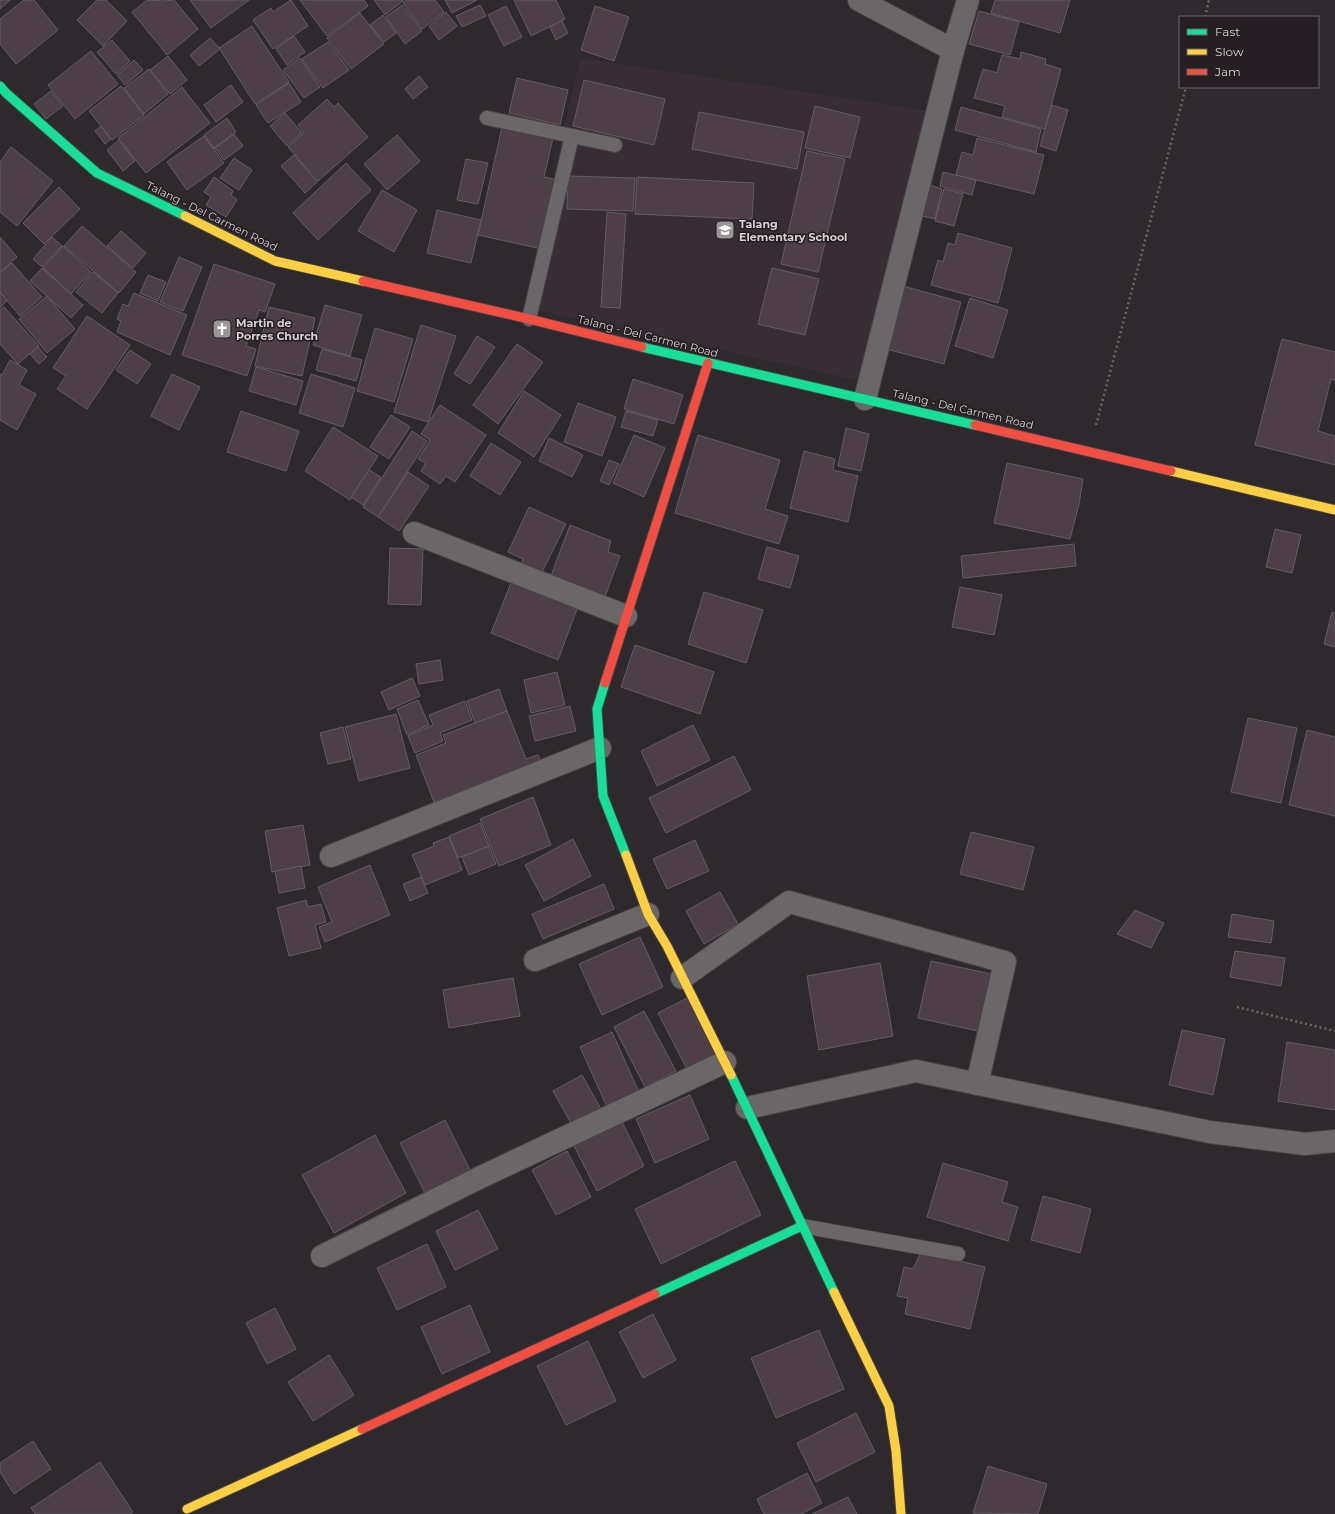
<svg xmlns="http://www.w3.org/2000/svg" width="1335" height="1514" font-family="Montserrat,sans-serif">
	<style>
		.built { fill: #392d35 }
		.building { fill: #4d3e48; stroke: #635f61 }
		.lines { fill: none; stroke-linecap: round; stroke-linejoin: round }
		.lane-casing { stroke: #484446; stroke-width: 16 }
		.street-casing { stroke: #484446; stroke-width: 24 }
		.fast-casing { stroke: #484446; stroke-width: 11 }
		.slow-casing { stroke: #484446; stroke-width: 11 }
		.jam-casing { stroke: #484446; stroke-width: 11 }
		.path { stroke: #696668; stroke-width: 2.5; stroke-dasharray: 2 3; stroke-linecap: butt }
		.lane { stroke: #6a6769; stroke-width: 14 }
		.street { stroke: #6a6769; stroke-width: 22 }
		.fast { stroke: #16e098; stroke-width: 9 }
		.slow { stroke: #ffcf43; stroke-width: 9 }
		.jam { stroke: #f24e42; stroke-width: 9 }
		.labels { text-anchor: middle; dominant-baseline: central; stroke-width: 3; stroke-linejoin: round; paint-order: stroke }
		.street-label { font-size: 11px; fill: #d4d0d2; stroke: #251e22 }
		.poi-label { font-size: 11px; font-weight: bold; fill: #d4d0d2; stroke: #251e22; text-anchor: start }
	</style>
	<rect width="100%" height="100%" fill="#2e292c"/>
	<path class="built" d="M581,58L930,111L857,380L534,309L571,151L559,145Z"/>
	<g class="building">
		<path d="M0,0H10L0,9Z"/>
		<path d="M24,0H34L58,30L16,64L0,44V19Z"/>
		<path d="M97,0H106L127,21L103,46L77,20Z"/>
		<path d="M147,0L163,1L174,0L198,29L167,55L132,12Z"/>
		<path d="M190,0H249L211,28Z"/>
		<path d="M291,0L308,26L273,49L253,20L271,8L273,12Z"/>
		<path d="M300,0H364L368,6L327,36Z"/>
		<path d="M374,0H404L385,15Z"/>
		<path d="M407,0H435L444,12L422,29L403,3Z"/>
		<path d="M445,0H477L452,13Z"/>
		<path d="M514,0H556L565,19L531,36Z"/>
		<path d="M995,0H1070L1060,33L991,13Z"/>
		<path d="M402,5L422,31L405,44L386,17Z"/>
		<path d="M480,5L486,16L462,27L456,16Z"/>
		<path d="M506,6L522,37L504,46L488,15Z"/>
		<path d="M595,6L629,17L614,61L581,50Z"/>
		<path d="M979,11L1019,22L1010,55L969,44Z"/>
		<path d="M446,12L457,26L439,40L429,26Z"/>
		<path d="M360,13L384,44L351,69L327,38Z"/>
		<path d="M383,15L396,33L384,42L370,25Z"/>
		<path d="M562,21L568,33L556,40L550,27Z"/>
		<path d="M252,26L289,82L255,104L219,48Z"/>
		<path d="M294,36L305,52L287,65L276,49Z"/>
		<path d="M210,38L220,49L199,66L190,55Z"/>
		<path d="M112,40L130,61L116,74L97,52Z"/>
		<path d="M328,42L349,70L323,88L302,59Z"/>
		<path d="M91,51L118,84L75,119L48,85Z"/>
		<path d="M1021,52L1046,59L1045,64L1061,69L1045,129L1002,117L1005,106L974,98L983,69L997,73L1002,55L1020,59Z"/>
		<path d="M168,56L187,80L170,94L150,70Z"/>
		<path d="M300,58L320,87L304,98L283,70Z"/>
		<path d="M134,60L143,70L125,85L117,75Z"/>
		<path d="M149,69L168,94L144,114L124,88Z"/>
		<path d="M419,76L428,87L413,99L405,89Z"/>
		<path d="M517,78L568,90L560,125L509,113Z"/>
		<path d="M584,80L665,99L654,145L573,126Z"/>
		<path d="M289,83L301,102L268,123L256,105Z"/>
		<path d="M231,85L243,102L216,122L204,105Z"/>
		<path d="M121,86L144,115L112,140L89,111Z"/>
		<path d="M182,87L210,123L146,173L118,138Z"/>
		<path d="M51,91L63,106L46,119L34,104Z"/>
		<path d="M327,99L334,107L338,103L368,137L318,181L288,147L304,133L298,125Z"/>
		<path d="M1052,105L1068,110L1056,151L1040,146Z"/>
		<path d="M815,106L860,117L850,158L805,148Z"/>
		<path d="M961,107L1041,129L1036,152L955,130Z"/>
		<path d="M699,112L804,132L797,169L692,149Z"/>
		<path d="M285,113L302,133L287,146L270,126Z"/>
		<path d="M227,118L236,132L214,148L204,135Z"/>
		<path d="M101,126L111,139L105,144L95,131Z"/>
		<path d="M502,127L553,138L544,177L557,180L542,249L478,235Z"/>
		<path d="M234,134L243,146L224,160L215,148Z"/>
		<path d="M397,135L420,161L387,190L364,164Z"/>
		<path d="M204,136L224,163L187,190L167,162Z"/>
		<path d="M977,138L1044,155L1034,194L956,175L962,152L973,155Z"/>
		<path d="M119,140L135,161L123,171L107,150Z"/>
		<path d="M11,147L53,181L17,226L0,212V162Z"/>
		<path d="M807,151L845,159L818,272L781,264Z"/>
		<path d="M294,155L317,182L305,193L281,166Z"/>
		<path d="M234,158L252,170L239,190L220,178Z"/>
		<path d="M466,159L488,163L478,204L457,200Z"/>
		<path d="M346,163L371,190L318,240L293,213Z"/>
		<path d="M943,172L976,180L972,195L940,186Z"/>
		<path d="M568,176L635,178L633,211L567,209Z"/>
		<path d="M214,177L233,191L231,195L237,200L226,217L206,205L211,197L204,192Z"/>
		<path d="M637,177L754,183L752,219L635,214Z"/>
		<path d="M930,185L942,189L935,219L922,216Z"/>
		<path d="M59,187L80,209L44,244L23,223Z"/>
		<path d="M944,189L963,194L954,226L935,221Z"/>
		<path d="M382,190L417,210L394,252L358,231Z"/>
		<path d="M437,210L481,220L471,263L427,253Z"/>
		<path d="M607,212L626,214L620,308L601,307Z"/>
		<path d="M82,226L136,272L119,293L64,246Z"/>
		<path d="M121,231L146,253L133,268L107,246Z"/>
		<path d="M958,233L1012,248L998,303L931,285L938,260L943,262L948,243L955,245Z"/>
		<path d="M0,237L17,257L0,272Z"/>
		<path d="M52,237L62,246L42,267L33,259Z"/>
		<path d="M63,246L91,272L71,294L43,268Z"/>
		<path d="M179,257L202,267L183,311L160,302Z"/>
		<path d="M12,263L42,297L20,316L0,292V273Z"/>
		<path d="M214,264L275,284L265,312L259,310L246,346L256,349L247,376L182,355Z"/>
		<path d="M42,268L83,305L71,318L30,281Z"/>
		<path d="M772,268L819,279L805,335L758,324Z"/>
		<path d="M93,272L118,293L102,313L76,292Z"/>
		<path d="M148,275L166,282L158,301L140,293Z"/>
		<path d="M903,286L961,302L944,364L886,349Z"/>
		<path d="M0,293L7,300L0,308Z"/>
		<path d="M134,293L187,315L170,355L117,332L121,321L117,319L123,304L128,306Z"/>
		<path d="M47,296L75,329L47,353L19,319Z"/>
		<path d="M970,298L1008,310L993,358L955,346Z"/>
		<path d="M325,305L362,315L350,356L313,345Z"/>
		<path d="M4,307L39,346L18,364L0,344V310Z"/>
		<path d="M269,307L315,318L302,376L255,366Z"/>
		<path d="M87,316L130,345L87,409L57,389L66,376L53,368Z"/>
		<path d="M421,325L456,336L428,422L394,412Z"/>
		<path d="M375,328L413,339L394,402L357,391Z"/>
		<path d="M477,336L495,347L470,384L454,374Z"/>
		<path d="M1282,339L1335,352V380L1331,379L1318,431L1335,436V465L1255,445Z"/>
		<path d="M517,344L543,362L498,424L473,405Z"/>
		<path d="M38,347L47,357L39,364L30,354Z"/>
		<path d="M322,349L362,360L356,381L316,370Z"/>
		<path d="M130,350L151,364L137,384L116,370Z"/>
		<path d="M10,360L27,370L19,385L36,394L17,430L0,420V374L2,375Z"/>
		<path d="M256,367L303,381L296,405L249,391Z"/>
		<path d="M172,374L200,387L179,430L151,416Z"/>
		<path d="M311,374L355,388L343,427L299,413Z"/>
		<path d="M633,379L683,395L674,424L624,409Z"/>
		<path d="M524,391L561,415L534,457L498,433Z"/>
		<path d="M578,403L616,417L602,456L564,442Z"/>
		<path d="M440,405L486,435L455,482L446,476L440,484L421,471L426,463L418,459L430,440L421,434Z"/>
		<path d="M241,411L299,431L286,471L227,452Z"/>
		<path d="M626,411L658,420L653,436L621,427Z"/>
		<path d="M391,415L410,427L389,459L370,447Z"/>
		<path d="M333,427L378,456L350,500L305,471Z"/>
		<path d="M846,428L869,434L861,471L838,466Z"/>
		<path d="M412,431L427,441L378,517L363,507Z"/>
		<path d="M634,435L665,448L644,497L613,483Z"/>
		<path d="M698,435L780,460L765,509L788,516L779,544L675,513Z"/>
		<path d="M549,438L583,455L572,477L539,461Z"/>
		<path d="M491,443L521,462L500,495L470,476Z"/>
		<path d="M804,451L835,459L833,470L858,476L848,522L790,508Z"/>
		<path d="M609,460L619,464L609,485L600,481Z"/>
		<path d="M1007,463L1083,479L1079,504L1070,539L994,523Z"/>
		<path d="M369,470L381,477L363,505L351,497Z"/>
		<path d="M408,472L429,486L399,531L378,517Z"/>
		<path d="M529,507L566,524L539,578L519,568L523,559L508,552Z"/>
		<path d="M570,525L611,541L608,552L620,556L603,602L549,581Z"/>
		<path d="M1275,529L1301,535L1292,573L1266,567Z"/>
		<path d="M1074,544L1076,566L963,578L961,556Z"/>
		<path d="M767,547L799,556L790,588L758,579Z"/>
		<path d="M390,548L423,549L421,605L388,604Z"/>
		<path d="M511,583L577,609L558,660L491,633Z"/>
		<path d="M960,587L1002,595L994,635L952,627Z"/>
		<path d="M704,592L763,610L746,663L688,644Z"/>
		<path d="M1332,612L1335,613V647L1324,644Z"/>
		<path d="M635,645L714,672L700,714L621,687Z"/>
		<path d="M440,660L443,680L419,684L416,664Z"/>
		<path d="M557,672L565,705L531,713L524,680Z"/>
		<path d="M412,678L420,696L389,710L381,692Z"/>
		<path d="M499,689L507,711L475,723L467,701Z"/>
		<path d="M418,700L429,725L407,735L397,709Z"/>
		<path d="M465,701L472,720L440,733L443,741L415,753L408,736L433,725L429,715Z"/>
		<path d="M570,706L576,731L535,741L529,716Z"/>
		<path d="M507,711L526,759L538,755L544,769L515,770L434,802L416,755L446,743L443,735Z"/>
		<path d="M396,714L410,768L359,781L345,727Z"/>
		<path d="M1248,718L1297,728L1281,803L1231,792Z"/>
		<path d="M693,725L710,760L657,786L641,751Z"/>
		<path d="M343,727L351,759L328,764L320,733Z"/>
		<path d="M1307,730L1335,737V816L1289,805Z"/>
		<path d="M734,756L751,790L666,833L649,798Z"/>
		<path d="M533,797L551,845L499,866L480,819Z"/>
		<path d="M480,823L489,846L458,858L449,836Z"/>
		<path d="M303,825L310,865L272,872L265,831Z"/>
		<path d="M971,832L1034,847L1023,890L960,874Z"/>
		<path d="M449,837L462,870L425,885L412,855L434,846L433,843Z"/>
		<path d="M573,839L591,876L544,901L525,865Z"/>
		<path d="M695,840L709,871L667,889L653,859Z"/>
		<path d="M489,846L496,864L469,875L462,857Z"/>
		<path d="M370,865L390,915L325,942L319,927L332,922L318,887Z"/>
		<path d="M301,866L305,888L279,893L275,871Z"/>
		<path d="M421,877L428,893L410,901L403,884Z"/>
		<path d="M604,884L614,909L543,939L532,914Z"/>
		<path d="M720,892L738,924L704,944L686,911Z"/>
		<path d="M306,900L308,907L321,904L326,922L315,925L321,948L289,956L277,908Z"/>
		<path d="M1135,910L1164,923L1151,948L1117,934Z"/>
		<path d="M1232,914L1274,921L1271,943L1228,937Z"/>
		<path d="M640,937L663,987L602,1015L579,964Z"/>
		<path d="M1235,951L1285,958L1281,986L1230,977Z"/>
		<path d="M931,961L991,974L978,1031L918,1018Z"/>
		<path d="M880,963L893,1036L819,1050L807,976Z"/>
		<path d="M513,978L520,1016L449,1028L443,990Z"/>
		<path d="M687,998L717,1056L688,1071L658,1013Z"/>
		<path d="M644,1011L676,1071L645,1087L614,1027Z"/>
		<path d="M1182,1030L1225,1039L1213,1095L1169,1085Z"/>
		<path d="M612,1032L639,1092L607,1107L580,1047Z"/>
		<path d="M1287,1042L1335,1050V1110L1278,1101Z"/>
		<path d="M582,1075L601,1109L572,1125L553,1091Z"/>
		<path d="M690,1095L709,1139L655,1163L636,1119Z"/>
		<path d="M445,1120L470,1170L425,1193L400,1143Z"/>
		<path d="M621,1120L644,1166L597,1191L573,1144Z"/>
		<path d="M375,1135L406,1193L334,1233L302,1175Z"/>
		<path d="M567,1151L591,1197L556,1215L532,1170Z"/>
		<path d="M735,1161L761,1215L661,1264L635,1209Z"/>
		<path d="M943,1163L1008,1182L1002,1202L1018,1207L1008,1241L927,1217Z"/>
		<path d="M1043,1196L1091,1209L1080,1253L1031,1240Z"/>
		<path d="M478,1210L498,1249L455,1270L436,1231Z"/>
		<path d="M427,1244L446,1287L397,1310L377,1268Z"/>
		<path d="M921,1252L985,1267L970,1329L905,1314L908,1298L897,1296L904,1267L913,1269Z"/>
		<path d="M470,1305L490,1352L442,1374L421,1327Z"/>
		<path d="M275,1308L296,1349L267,1364L246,1323Z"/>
		<path d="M653,1314L676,1360L643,1378L619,1332Z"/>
		<path d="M819,1330L844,1389L776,1418L751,1358Z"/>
		<path d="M588,1341L616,1401L566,1425L537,1366Z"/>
		<path d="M329,1355L354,1395L313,1421L288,1382Z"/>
		<path d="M856,1413L875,1452L816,1482L797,1443Z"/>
		<path d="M33,1441L51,1469L14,1494L0,1472V1463Z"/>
		<path d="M100,1462L133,1512L130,1514H35L31,1508Z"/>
		<path d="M988,1466L1047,1484L1038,1514L973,1513Z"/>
		<path d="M807,1473L822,1503L801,1514H764L757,1499Z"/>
		<path d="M848,1497L857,1514H812Z"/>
	</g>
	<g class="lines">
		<g class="lane-casing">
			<g id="lane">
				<path d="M487,118L615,145"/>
				<path d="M529,319L572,136"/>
				<path d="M802,1226L958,1254"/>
			</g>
		</g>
		<g class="street-casing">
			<g id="street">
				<path d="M859,0L953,50"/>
				<path d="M865,399L953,50L968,0"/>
				<path d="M414,533L626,616"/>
				<path d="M331,856L600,748"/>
				<path d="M535,960L648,914"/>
				<path d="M682,978L789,902L1005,962L977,1084"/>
				<path d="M747,1108L916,1071L1210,1132L1305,1144L1335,1141"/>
				<path d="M322,1256L481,1177L725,1062"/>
			</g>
		</g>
		<g class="fast-casing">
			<g id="fast">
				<path d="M0,86L6,93L97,173L185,216"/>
				<path d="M642,347L975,425"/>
				<path d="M605,683L597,709L603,796L626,855"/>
				<path d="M731,1075L834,1292"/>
				<path d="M655,1294L802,1226"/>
			</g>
		</g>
		<g class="slow-casing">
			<g id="slow">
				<path d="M185,216L275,261L363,281"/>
				<path d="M1171,471L1335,510"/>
				<path d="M626,855L648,914L667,946L731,1075"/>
				<path d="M834,1292L889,1406L896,1451L901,1514"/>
				<path d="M187,1509L362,1429"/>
			</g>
		</g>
		<g class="jam-casing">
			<g id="jam">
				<path d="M363,281L529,319L642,347"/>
				<path d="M975,425L1171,471"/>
				<path d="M605,683L708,363"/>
				<path d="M362,1429L655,1294"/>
			</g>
		</g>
		<g class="path">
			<path d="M1205,17L1209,0"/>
			<path d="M1096,425L1186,87"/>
			<path d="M1237,1007L1335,1031"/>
		</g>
		<use href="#lane" class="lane"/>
		<use href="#street" class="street"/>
		<use href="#fast" class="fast"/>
		<use href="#slow" class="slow"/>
		<use href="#jam" class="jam"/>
	</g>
	<defs>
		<g id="school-square" transform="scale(1)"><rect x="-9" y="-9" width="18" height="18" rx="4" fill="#9a9698" stroke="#251e22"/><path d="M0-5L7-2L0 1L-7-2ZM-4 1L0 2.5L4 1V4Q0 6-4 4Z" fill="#fff"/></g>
		<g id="church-square" transform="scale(1)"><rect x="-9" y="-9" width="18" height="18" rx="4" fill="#9a9698" stroke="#251e22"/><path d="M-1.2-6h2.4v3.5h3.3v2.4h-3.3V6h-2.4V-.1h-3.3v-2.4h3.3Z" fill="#fff"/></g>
	</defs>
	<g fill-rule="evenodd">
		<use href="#school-square" x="725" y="230"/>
		<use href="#church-square" x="222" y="329"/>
	</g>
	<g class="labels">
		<g class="street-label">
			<text transform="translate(212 216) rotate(26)">Talang - Del Carmen Road</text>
			<text transform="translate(648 336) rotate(14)">Talang - Del Carmen Road</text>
			<text transform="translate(963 409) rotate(13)">Talang - Del Carmen Road</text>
		</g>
		<g class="poi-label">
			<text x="739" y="224">Talang<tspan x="739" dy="13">Elementary School</tspan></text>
			<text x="236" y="323">Martin de<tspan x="236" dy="13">Porres Church</tspan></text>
		</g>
	</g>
	<rect x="1179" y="16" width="140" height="72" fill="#251e22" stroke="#6b6568"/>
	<rect x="1187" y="29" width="20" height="6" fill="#16e098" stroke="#6b6568"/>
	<text x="1215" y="36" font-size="12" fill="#d4d0d2">Fast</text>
	<rect x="1187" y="49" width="20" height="6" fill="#ffcf43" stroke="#6b6568"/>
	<text x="1215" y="56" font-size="12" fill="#d4d0d2">Slow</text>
	<rect x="1187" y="69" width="20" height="6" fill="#f24e42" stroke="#6b6568"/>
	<text x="1215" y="76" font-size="12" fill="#d4d0d2">Jam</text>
</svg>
